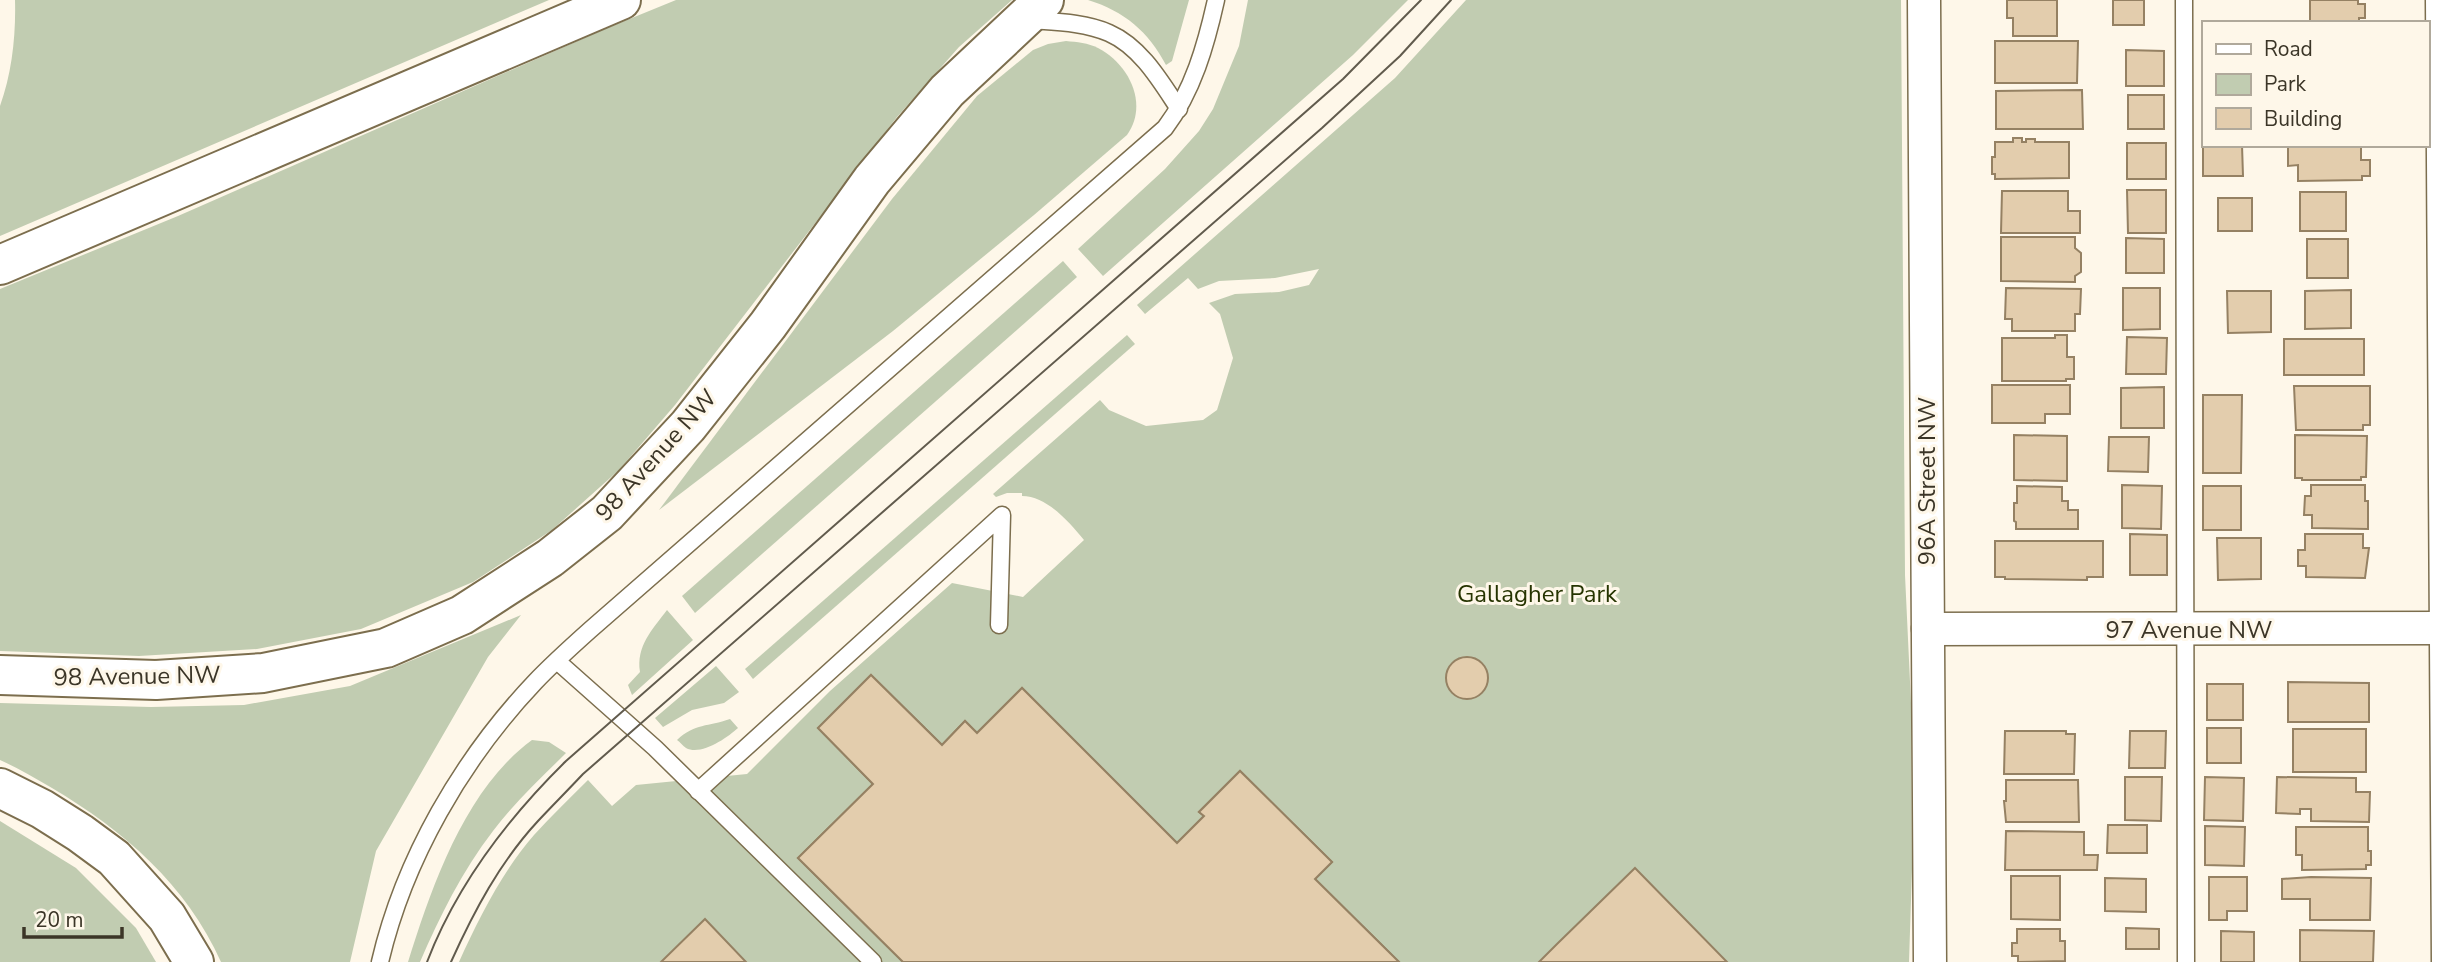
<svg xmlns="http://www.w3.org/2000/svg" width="2450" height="962" font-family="'Nunito Sans',sans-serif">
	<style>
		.green { fill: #c1ccb1 }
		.building { fill: #e3cdad; stroke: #958163; stroke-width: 2 }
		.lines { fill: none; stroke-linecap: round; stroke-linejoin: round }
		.lane-casing { stroke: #7c6e4e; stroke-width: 19 }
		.street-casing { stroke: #7c6e4e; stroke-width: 35 }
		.secondary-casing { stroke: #7c6e4e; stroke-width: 42 }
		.lane { stroke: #fff; stroke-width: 16 }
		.street { stroke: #fff; stroke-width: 32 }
		.secondary { stroke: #fff; stroke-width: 38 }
		.tram { stroke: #615b4d; stroke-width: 2 }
		.labels { text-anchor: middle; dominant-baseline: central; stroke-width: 6; stroke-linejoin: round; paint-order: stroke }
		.street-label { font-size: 24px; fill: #3b3527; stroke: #fef7e9 }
		.park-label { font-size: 24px; fill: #263401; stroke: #fef7e9 }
	</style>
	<rect width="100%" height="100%" fill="#fef7e9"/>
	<g class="green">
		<path d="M15,0H549L0,236V106C12,73 16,35 15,0Z"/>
		<path d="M676,0H1012L959,47L897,117L675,405L619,470L552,530L473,582L361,629L257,649L139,656L0,651V289L178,216L605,29Z"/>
		<path d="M1088,0H1189L1172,61L1166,65C1149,32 1124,11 1088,0Z"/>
		<path d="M1248,0H1408L1353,55L1103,276L1078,249L1165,169L1199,131L1213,109L1239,46Z"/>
		<path d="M1466,0H1901L1905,575L1911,703L1912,869L1909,962H459C479,918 502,872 534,835C551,816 570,798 588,780L612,806L636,785L747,774L830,691L952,583L1023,597L1084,540C1069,522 1047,496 1022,496V493H1007L996,497L993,494L1100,400L1109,410L1146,426L1203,420L1217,410L1233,358L1220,314L1209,303L1235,294L1279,292L1309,285L1319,269L1275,278L1219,281L1198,289L1188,278L1145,314L1137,305L1395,78Z"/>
		<path d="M1066,41C1077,42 1088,43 1098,48C1129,64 1149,104 1127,135L1034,215L893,331L659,510L892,199L977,96L1033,50L1048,44Z"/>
		<path d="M1063,261L1077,277L695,613L682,596Z"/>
		<path d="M1127,335L1135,344L753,679L745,669Z"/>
		<path d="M667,610L693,640L632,695L628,685L640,672C636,646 652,630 667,610Z"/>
		<path d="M521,615L488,657L376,851L350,962H221C187,885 123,830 52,788C35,778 18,768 0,760V703L151,707L244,705L350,686Z"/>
		<path d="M716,666L739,692L724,703L692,710L663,727L655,718Z"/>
		<path d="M730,719L738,728C727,738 701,756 686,748C683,746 680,742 677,740C695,723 708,727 730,719Z"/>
		<path d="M532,740L549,742L566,753C541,778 514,803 493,831C462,871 440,916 420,962H408C432,886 465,789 532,740Z"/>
		<path d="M0,821L76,868L136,928L156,962H0Z"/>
	</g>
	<g class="building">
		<path d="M2007,0H2057V36H2013V18H2007Z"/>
		<rect x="2113" y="0" width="31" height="25"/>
		<path d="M2310,0H2358V4H2365V18H2359V23H2310Z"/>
		<path d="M1995,41H2078L2077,83H1995Z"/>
		<path d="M2126,50L2164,51V86H2126Z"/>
		<path d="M2082,90L2083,129H1996V91Z"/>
		<rect x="2128" y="95" width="36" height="34"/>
		<path d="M2013,138H2022V142H2026V139H2035V142H2069V178L1995,179V174H1992V157H1995V142H2013Z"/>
		<path d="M2203,138V145H2242L2243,176H2203Z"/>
		<rect x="2127" y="143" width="39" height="36"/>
		<path d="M2288,145H2361V160H2370V176H2362V180L2298,181V165L2288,166Z"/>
		<path d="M2127,190H2166V233H2128Z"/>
		<path d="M2002,191H2068V211H2080V233H2001Z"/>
		<rect x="2300" y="192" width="46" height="39"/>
		<rect x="2218" y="198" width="34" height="33"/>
		<path d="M2001,237H2075V248L2081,253V272L2075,276V282L2001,281Z"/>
		<path d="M2126,238L2164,239V273H2126Z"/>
		<rect x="2307" y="239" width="41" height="39"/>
		<path d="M2006,288L2081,289L2080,314H2075V331H2012V319H2005Z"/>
		<path d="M2123,288H2160V329L2123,330Z"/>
		<path d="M2351,290V328L2305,329V291Z"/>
		<path d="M2227,291H2271V332L2228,333Z"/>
		<path d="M2055,335H2067V357H2074V379H2066V381H2002V338H2055Z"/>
		<path d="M2127,337L2167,338L2166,374H2126Z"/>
		<rect x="2284" y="339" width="80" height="36"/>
		<path d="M1992,385H2070V414H2045V423H1992Z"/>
		<path d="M2294,386H2370V425H2363V430H2296Z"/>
		<path d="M2164,387V428H2121V388Z"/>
		<path d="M2203,395H2242L2241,473H2203Z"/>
		<path d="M2014,435L2067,436V481L2014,480Z"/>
		<path d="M2295,435L2367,436L2366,477H2361V480H2302V478H2295Z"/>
		<path d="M2109,437H2149L2148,472L2108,471Z"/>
		<path d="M2122,485L2162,486L2161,529L2122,528Z"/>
		<path d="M2311,485H2365V501H2368V529L2312,528V515H2304L2305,496H2311Z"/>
		<path d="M2017,486L2062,487V501H2068V510H2078V529H2016V522L2014,521V503H2017Z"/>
		<rect x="2203" y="486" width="38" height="44"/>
		<path d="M2130,534L2167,535V575H2130Z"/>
		<path d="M2305,534H2363V548H2369L2365,578L2306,577V566H2298V550H2305Z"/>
		<path d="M2217,538H2261V579L2218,580Z"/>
		<path d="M1995,541H2103V577H2087V580L2005,579V577H1995Z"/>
		<circle cx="1467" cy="678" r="21"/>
		<path d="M871,675L942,745L965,721L977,733L1022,688L1177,843L1204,816L1199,812L1240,771L1332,862L1315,879L1399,962H903L798,858L873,784L818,728Z"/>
		<path d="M871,675L942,745L965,721L977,733L1022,688L1177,843L1204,816L1199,812L1240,771L1332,862L1315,879L1399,962H903L798,858L873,784L818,728Z"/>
		<path d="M2288,682L2369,683V722H2288Z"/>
		<rect x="2207" y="684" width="36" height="36"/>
		<rect x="2207" y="728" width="34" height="35"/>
		<rect x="2293" y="729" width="73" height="43"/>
		<path d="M2005,731H2066V734H2075L2074,774H2004Z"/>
		<path d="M2130,731H2166L2165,768H2129Z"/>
		<path d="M2125,777H2162L2161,821L2125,820Z"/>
		<path d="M2205,777L2244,778L2243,821L2204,820Z"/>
		<path d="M2277,777L2356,778V792H2370L2369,822L2311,821V809H2300V814L2276,813Z"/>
		<path d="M2006,780H2078L2079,822H2006L2004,801H2006Z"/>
		<path d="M2108,825H2147V853H2107Z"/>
		<path d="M2205,826L2245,827L2244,866L2205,865Z"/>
		<path d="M2296,827H2368V851H2371V865H2366V869L2302,870V855H2296Z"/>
		<path d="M2006,831L2084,832V855H2098L2097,870H2005Z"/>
		<path d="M1635,868L1727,962H1539L1557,944Z"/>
		<path d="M2011,876H2060V920L2011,919Z"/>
		<path d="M2209,877H2247V911H2227V920H2209Z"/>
		<path d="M2311,877L2371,878L2370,920H2310V899H2282V879Z"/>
		<path d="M2105,878L2146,879V912L2105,911Z"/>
		<path d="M705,919L746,962H661Z"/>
		<path d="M2126,928L2159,929V949H2126Z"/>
		<path d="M2017,929H2060V941H2065V961L2018,962V956H2012V943H2017Z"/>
		<path d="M2300,930L2374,931L2373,962H2300Z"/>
		<path d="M2221,931L2254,932V962H2221Z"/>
	</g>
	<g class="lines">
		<g class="lane-casing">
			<g id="lane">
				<path d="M2184,0L2186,962"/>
				<path d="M1028,20C1055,22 1084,22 1109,33C1141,47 1161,82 1179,109"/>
				<path d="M557,661L655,748L873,962"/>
				<path d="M698,791L1002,515L999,625"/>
				<path d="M380,962C404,859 462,759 535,682C552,664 571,647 590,630L1165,128C1193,91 1206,45 1216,0"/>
			</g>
		</g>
		<g class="street-casing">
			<g id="street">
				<path d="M1924,0L1930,962"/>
				<path d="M2442,0L2448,962"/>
				<path d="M1928,629L2450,628"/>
			</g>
		</g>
		<g class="secondary-casing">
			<g id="secondary">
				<path d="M0,265L621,0"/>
				<path d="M0,675L156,680L263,673L386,648L462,615L550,558L607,513L688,426L768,325L872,180L947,91L1044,0"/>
				<path d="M0,788L42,809L80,833L114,858L167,917L194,962"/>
			</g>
		</g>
		<use href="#lane" class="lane"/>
		<use href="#street" class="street"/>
		<use href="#secondary" class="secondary"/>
		<g class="tram">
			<path d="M427,962C457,884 507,819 566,761L1343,79L1421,0"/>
			<path d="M451,962C474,911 500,862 538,821C553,805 568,790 583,774L1322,128L1400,56L1451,0"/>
		</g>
	</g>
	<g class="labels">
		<g class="street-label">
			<text transform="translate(656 455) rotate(-48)">98 Avenue NW</text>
			<text transform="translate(1927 481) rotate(-90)">96A Street NW</text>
			<text x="2189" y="630">97 Avenue NW</text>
			<text transform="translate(137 676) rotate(-1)">98 Avenue NW</text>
		</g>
		<g class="park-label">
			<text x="1537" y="594">Gallagher Park</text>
		</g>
	</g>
	<rect x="2202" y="21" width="228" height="126" fill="#fef7e9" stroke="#b0a99b" stroke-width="2"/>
	<rect x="2216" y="44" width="35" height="10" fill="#ffffff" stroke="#b0a99b" stroke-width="2"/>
	<text x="2264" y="56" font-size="21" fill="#3b3527">Road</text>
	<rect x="2216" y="74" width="35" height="21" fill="#c1ccb1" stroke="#b0a99b" stroke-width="2"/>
	<text x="2264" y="91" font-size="21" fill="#3b3527">Park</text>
	<rect x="2216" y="108" width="35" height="21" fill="#e3cdad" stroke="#b0a99b" stroke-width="2"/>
	<text x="2264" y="126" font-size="21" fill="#3b3527">Building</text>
	<path d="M24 927v10h98v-10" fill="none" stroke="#3b3527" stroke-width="3.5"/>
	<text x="35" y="927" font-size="21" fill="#3b3527" stroke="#fef7e9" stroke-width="5" paint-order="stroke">20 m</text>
</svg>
